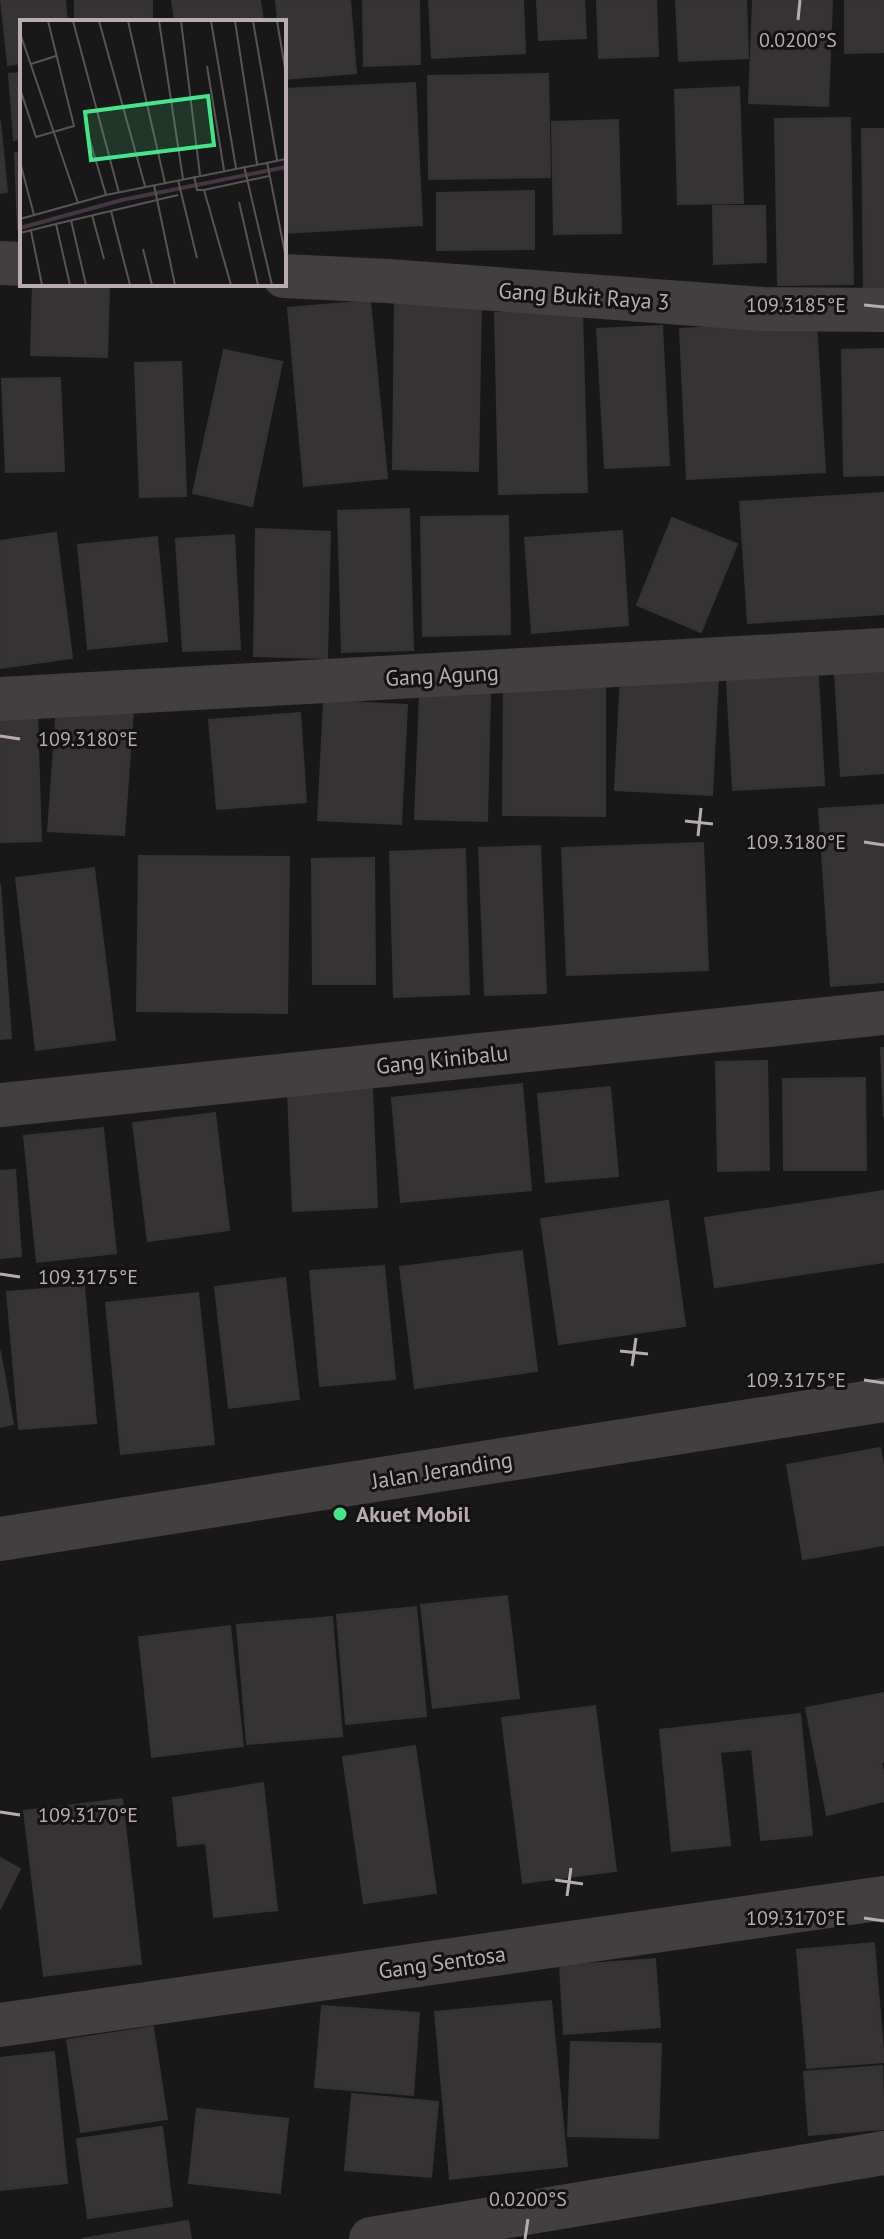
<svg xmlns="http://www.w3.org/2000/svg" width="884" height="2239" font-family="'PT Sans',sans-serif">
	<style>
		.building { fill: #353333; stroke: #353232; stroke-width: 2 }
		.lines { fill: none; stroke-linecap: round; stroke-linejoin: round }
		.minor { stroke: #433e40; stroke-width: 44 }
		.ticks { fill: none; stroke: #b8abb2; stroke-width: 3 }
		.poi-dot { fill: #43e68b; stroke: #141213; stroke-width: 3 }
		.labels { text-anchor: middle; dominant-baseline: central; stroke-width: 6; stroke-linejoin: round; paint-order: stroke }
		.street-label { font-size: 22px; fill: #b8abb2; stroke: #141213 }
		.poi-label { font-size: 22px; font-weight: bold; fill: #b8abb2; stroke: #141213; text-anchor: start }
		.inset-river { fill: none; stroke: #463542; stroke-width: 4 }
		.inset-road { fill: none; stroke: #595356; stroke-width: 2 }
		.view { fill: #43e68b; fill-opacity: 0.15; stroke: #43e68b; stroke-width: 4 }
		.inset-edge { fill: none; stroke: #b8abb2; stroke-width: 4 }
		.ticks-label { font-size: 20px; text-anchor: middle; fill: #b8abb2; stroke: #141213; stroke-width: 6; stroke-linejoin: round; paint-order: stroke }
	</style>
	<rect width="100%" height="100%" fill="#191818"/>
	<g class="building">
		<path d="M1,0H65L67,22H22V63L8,65Z"/>
		<rect x="75" y="0" width="77" height="22"/>
		<path d="M172,0H260L263,22H175Z"/>
		<path d="M276,0H350L356,73L284,79V22H278Z"/>
		<path d="M363,0H419L420,64L364,66Z"/>
		<path d="M429,0H523L525,53L432,58Z"/>
		<path d="M537,0H584L586,38L539,40Z"/>
		<path d="M597,0H656L658,56L599,58Z"/>
		<path d="M676,0H746L748,58L679,61Z"/>
		<path d="M753,0H832L828,106L749,103Z"/>
		<path d="M845,0H884V52L845,53Z"/>
		<path d="M22,73V139L14,140L9,74Z"/>
		<path d="M548,74L550,177L429,179L428,76Z"/>
		<path d="M415,83L422,225L284,233V89Z"/>
		<path d="M739,87L743,203L678,204L675,90Z"/>
		<path d="M850,118L853,284L778,285L775,119Z"/>
		<path d="M618,120L621,233L554,234L552,122Z"/>
		<path d="M0,121L7,192L0,193Z"/>
		<path d="M862,129H884V291L864,292Z"/>
		<path d="M15,153H22V228L18,229Z"/>
		<path d="M534,191V249L437,250V193Z"/>
		<path d="M713,206H765L766,262L714,264Z"/>
		<path d="M33,284L109,285L107,357L31,355Z"/>
		<path d="M395,300L481,301L478,471L393,469Z"/>
		<path d="M370,301L387,478L304,486L288,308Z"/>
		<path d="M582,312L587,492L499,494L495,313Z"/>
		<path d="M816,322L825,472L687,479L680,329Z"/>
		<path d="M662,326L669,465L605,468L597,329Z"/>
		<path d="M884,349V475L844,476L842,350Z"/>
		<path d="M224,350L282,362L252,506L193,493Z"/>
		<path d="M181,362L186,496L140,497L135,363Z"/>
		<path d="M60,378L64,471L6,472L2,379Z"/>
		<path d="M884,493V614L748,623L740,502Z"/>
		<path d="M409,509L413,650L342,652L338,511Z"/>
		<path d="M508,516L510,634L423,636L421,517Z"/>
		<path d="M672,518L737,544L701,632L637,605Z"/>
		<path d="M256,529L330,532L327,658L254,656Z"/>
		<path d="M622,531L628,625L532,633L525,538Z"/>
		<path d="M56,533L72,658L0,668V541Z"/>
		<path d="M234,535L240,649L183,651L176,539Z"/>
		<path d="M157,537L167,641L88,649L78,545Z"/>
		<path d="M817,659L824,785L733,790L726,665Z"/>
		<path d="M884,670V773L841,776L835,673Z"/>
		<path d="M621,674L718,678L712,795L615,790Z"/>
		<path d="M504,681L605,682V816L503,815Z"/>
		<path d="M420,694L490,695L487,821L415,819Z"/>
		<path d="M324,701L407,705L401,824L318,820Z"/>
		<path d="M57,706L133,711L124,835L48,831Z"/>
		<path d="M300,713L306,802L217,809L209,720Z"/>
		<path d="M37,715L41,841L0,842V716Z"/>
		<path d="M884,805V982L831,986L819,809Z"/>
		<path d="M703,843L708,970L567,975L562,848Z"/>
		<path d="M540,846L546,993L485,995L479,848Z"/>
		<path d="M465,849L469,994L394,997L390,852Z"/>
		<path d="M139,856L289,857L287,1013L137,1011Z"/>
		<path d="M374,858L375,984H313L312,859Z"/>
		<path d="M94,868L115,1040L36,1050L16,878Z"/>
		<path d="M0,884L11,1038L0,1039Z"/>
		<path d="M881,1048H884V1117Z"/>
		<path d="M767,1061L769,1170L718,1171L716,1062Z"/>
		<path d="M865,1078L866,1170H784L783,1079Z"/>
		<path d="M522,1084L531,1190L401,1202L392,1098Z"/>
		<path d="M610,1087L618,1176L546,1182L538,1094Z"/>
		<path d="M372,1089L377,1207L293,1211L288,1093Z"/>
		<path d="M215,1113L229,1230L148,1241L133,1123Z"/>
		<path d="M103,1128L116,1253L37,1262L24,1136Z"/>
		<path d="M15,1170L21,1256L0,1258V1171Z"/>
		<path d="M884,1191V1262L715,1287L705,1218Z"/>
		<path d="M668,1201L685,1326L559,1344L541,1219Z"/>
		<path d="M522,1251L537,1371L415,1388L400,1267Z"/>
		<path d="M384,1266L395,1379L320,1386L310,1271Z"/>
		<path d="M285,1278L299,1399L229,1408L215,1287Z"/>
		<path d="M84,1286L96,1423L19,1429L7,1292Z"/>
		<path d="M198,1293L214,1444L121,1454L106,1303Z"/>
		<path d="M0,1351L13,1424L0,1427Z"/>
		<path d="M880,1448L884,1470V1545L803,1559L787,1465Z"/>
		<path d="M507,1596L519,1698L433,1708L421,1605Z"/>
		<path d="M416,1607L426,1716L346,1724L337,1615Z"/>
		<path d="M332,1617L342,1736L247,1744L237,1625Z"/>
		<path d="M230,1626L243,1746L152,1757L139,1637Z"/>
		<path d="M884,1693V1762H881L884,1775V1801L827,1815L806,1708Z"/>
		<path d="M595,1706L616,1871L523,1883L502,1718Z"/>
		<path d="M800,1714L812,1835L761,1840L752,1749L720,1752L730,1845L672,1851L660,1730Z"/>
		<path d="M415,1746L436,1893L364,1903L343,1757Z"/>
		<path d="M263,1783L277,1910L214,1917L206,1843L178,1846L173,1798Z"/>
		<path d="M122,1799L141,1964L44,1976L24,1811Z"/>
		<path d="M0,1858L20,1869L0,1909Z"/>
		<path d="M874,1943L884,2062L807,2068L797,1950Z"/>
		<path d="M655,1959L660,2027L564,2034L560,1966Z"/>
		<path d="M551,2001L567,2166L450,2179L435,2012Z"/>
		<path d="M322,2006L419,2013L413,2095L315,2087Z"/>
		<path d="M153,2027L167,2119L81,2132L67,2040Z"/>
		<path d="M571,2042L661,2044L658,2138L568,2136Z"/>
		<path d="M54,2052L67,2183L0,2190V2058Z"/>
		<path d="M882,2066L884,2129L809,2135L804,2072Z"/>
		<path d="M352,2094L438,2102L431,2177L345,2170Z"/>
		<path d="M197,2109L288,2119L280,2193L189,2183Z"/>
		<path d="M162,2127L172,2206L88,2218L77,2139Z"/>
		<path d="M188,2221L191,2239H82Z"/>
	</g>
	<g class="lines">
		<g class="minor">
			<path d="M0,263L22,264"/>
			<path d="M284,276L388,281L762,309L884,310"/>
			<path d="M0,699L884,650"/>
			<path d="M0,1105L884,1013"/>
			<path d="M0,1539L884,1400"/>
			<path d="M0,2025L884,1898"/>
			<path d="M371,2239L884,2153"/>
		</g>
	</g>
	<path class="ticks" d="M798,20L800,0M864,305L884,307M0,736L20,739M685,821L713,824M698,836L701,808M864,842L884,845M0,1274L20,1277M620,1351L648,1354M632,1366L636,1338M864,1380L884,1383M0,1812L20,1815M555,1880L583,1884M567,1896L571,1868M864,1918L884,1921M525,2239L528,2219"/>
	<circle class="poi-dot" cx="340" cy="1514" r="8"/>
	<g class="labels">
		<g class="street-label">
			<text transform="translate(584 296) rotate(4)">Gang Bukit Raya 3</text>
			<text transform="translate(442 675) rotate(-3)">Gang Agung</text>
			<text transform="translate(442 1059) rotate(-6)">Gang Kinibalu</text>
			<text transform="translate(442 1470) rotate(-9)">Jalan Jeranding</text>
			<text transform="translate(442 1962) rotate(-8)">Gang Sentosa</text>
		</g>
		<g class="poi-label">
			<text x="356" y="1514">Akuet Mobil</text>
		</g>
	</g>
	<g transform="translate(20 20)">
		<rect width="266" height="266" fill="#191818"/>
		<path class="inset-river" d="M0,208L102,180L266,147"/>
		<path class="inset-road" d="M53,1L99,173M79,1L125,166M108,1L145,163M139,1L163,159M161,1L180,155M191,1L216,148M215,1L237,144M233,1L257,140M257,1L266,54M0,13L58,183M11,44L36,36M187,46L204,150M0,69L16,117L54,106L28,1M66,107L86,175M0,142L14,195M247,142L266,238M224,146L252,265M174,156L177,170H184L211,265M158,160L177,238M134,165L155,265M184,170L249,156M219,182L238,265M91,191L110,265M72,195L84,239M0,199L86,175L266,139M51,200L66,265M36,204L158,175M11,211L22,265M0,213L36,204L50,265M123,229L132,265"/>
		<path class="view" d="M188,76L194,125L71,140L65,92Z"/>
		<rect width="266" height="266" class="inset-edge"/>
	</g>
	<g class="ticks-label">
		<text x="798" y="47">0.0200°S</text>
		<text x="796" y="312">109.3185°E</text>
		<text x="88" y="746">109.3180°E</text>
		<text x="796" y="849">109.3180°E</text>
		<text x="88" y="1284">109.3175°E</text>
		<text x="796" y="1387">109.3175°E</text>
		<text x="88" y="1822">109.3170°E</text>
		<text x="796" y="1925">109.3170°E</text>
		<text x="528" y="2206">0.0200°S</text>
	</g>
</svg>
